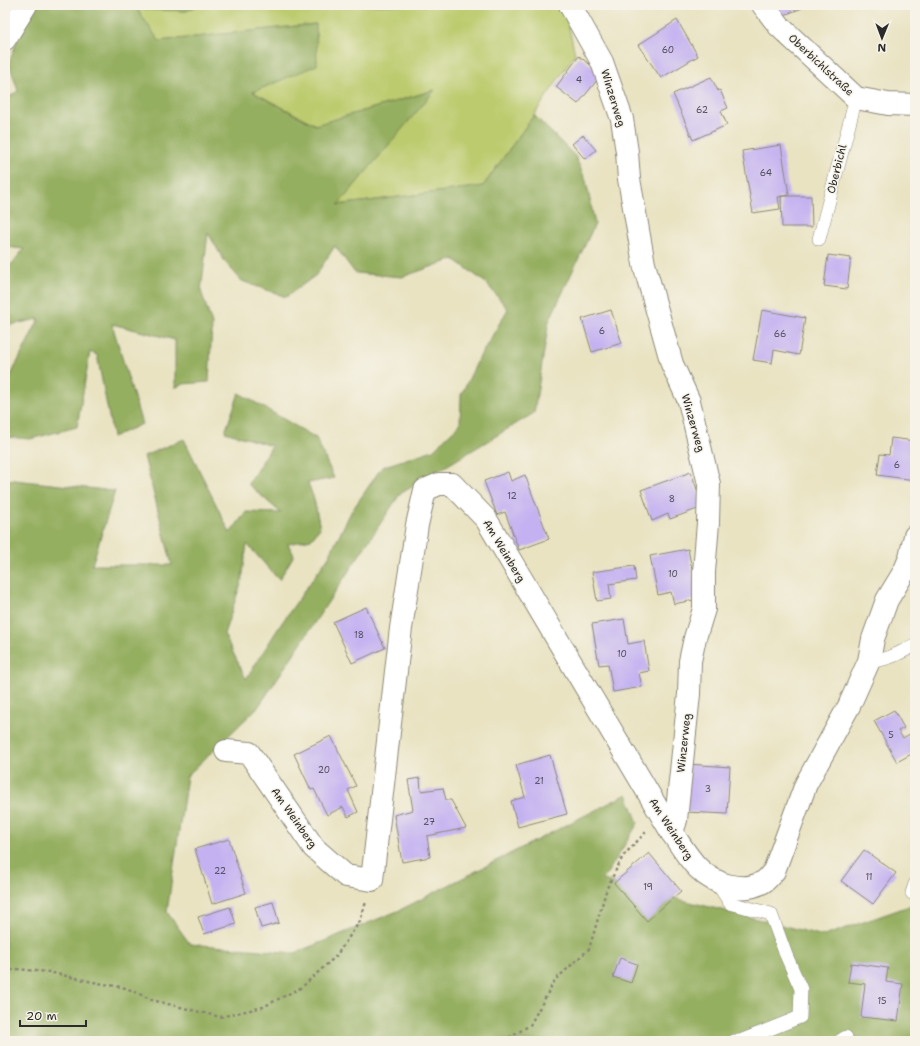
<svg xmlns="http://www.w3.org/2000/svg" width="920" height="1046" font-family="'Shantell Sans',sans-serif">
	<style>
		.green { fill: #bccb6d; stroke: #747b4c }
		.forest { fill: #95af60; stroke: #606d46 }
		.building { fill: #c3b1f1 }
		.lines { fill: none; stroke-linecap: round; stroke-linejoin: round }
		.lane-casing { stroke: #8a8776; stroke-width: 14 }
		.street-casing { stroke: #8a8776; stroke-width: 24 }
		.path { stroke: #8a8776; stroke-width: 2.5; stroke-dasharray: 3 3; stroke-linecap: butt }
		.lane { stroke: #fff; stroke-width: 13 }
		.street { stroke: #fff; stroke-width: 22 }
		.labels { text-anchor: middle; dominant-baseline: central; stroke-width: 3; stroke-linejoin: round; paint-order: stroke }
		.number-label { font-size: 9px; fill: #514c5c }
		.street-label { font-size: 11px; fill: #2b2b2b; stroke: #f7f3e8 }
	</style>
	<rect width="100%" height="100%" fill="#f7f3e8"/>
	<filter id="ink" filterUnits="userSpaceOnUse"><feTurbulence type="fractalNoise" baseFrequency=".025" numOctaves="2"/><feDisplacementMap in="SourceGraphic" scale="8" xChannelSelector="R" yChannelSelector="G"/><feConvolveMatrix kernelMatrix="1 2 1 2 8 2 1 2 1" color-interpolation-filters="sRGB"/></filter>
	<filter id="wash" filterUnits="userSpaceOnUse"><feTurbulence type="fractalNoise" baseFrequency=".012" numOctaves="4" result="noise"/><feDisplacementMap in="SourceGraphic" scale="16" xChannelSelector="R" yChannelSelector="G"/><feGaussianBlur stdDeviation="0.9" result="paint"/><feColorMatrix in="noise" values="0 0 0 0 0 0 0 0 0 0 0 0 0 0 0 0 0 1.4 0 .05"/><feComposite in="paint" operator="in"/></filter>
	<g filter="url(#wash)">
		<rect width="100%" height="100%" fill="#e9e3c2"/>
		<path class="green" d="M199,5H564L575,54L534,115L483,186L338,205L434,90L316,125L253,92L316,65L315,24L159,41L136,9L186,11Z"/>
		<path class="forest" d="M30,5H199L186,11L137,9L159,41L316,24L317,65L253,92L315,125L435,90L338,205L483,186L534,115L575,156L586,181L595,224L549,321L534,413L400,494L259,706L187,776L167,912L190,944L295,953L400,910L627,794L638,823L603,880L824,936L915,904V1041H5V479L115,491L92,565H172L144,456L184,439L230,533L246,512L281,513L248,484L272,446L225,432L239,393L316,438L334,478L308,483L314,499L320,528L311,539L288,544L294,555L279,580L247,544L242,580L224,634L246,679L281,624L329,556L351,512L382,467L433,450L460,424L461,395L479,358L508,309L486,283L454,259L402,277L355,273L335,246L316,275L286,297L242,281L225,262L208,233L201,291L212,324L209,382L182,384L175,388V340L112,324L142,424L113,437L97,355L90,352L77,427L30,439L5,437V396L10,377L39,319L5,326V272L24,249L5,247V100L18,91L9,63Z"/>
		<g id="blocks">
			<g class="building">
				<path d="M774,5H810L779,17Z"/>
				<path d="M677,20L698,56L661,78L638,45Z"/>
				<path d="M579,56L602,74L578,104L556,87Z"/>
				<path d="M711,77L718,91L720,90L728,108L721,111L727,125L693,140L673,94Z"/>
				<path d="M583,135L596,150L585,159L572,144Z"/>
				<path d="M781,145L789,195L778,197L780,209L753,213L742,151Z"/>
				<path d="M781,196H811L812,227H782Z"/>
				<path d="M828,255L851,258L847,289L824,286Z"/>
				<path d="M611,310L622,343L592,352L582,319Z"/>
				<path d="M762,310L805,318L799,355L774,350L772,363L753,360Z"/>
				<path d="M891,438L915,441V480L877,475L880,454L889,455Z"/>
				<path d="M508,472L511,481L525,475L549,539L519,550L505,512L497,515L484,481Z"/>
				<path d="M691,472L703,507L670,519L668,514L652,521L641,490Z"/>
				<path d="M688,549L698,599L674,604L671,592L658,595L650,556Z"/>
				<path d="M634,566L636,580L609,584L611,599L597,601L592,572Z"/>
				<path d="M366,607L385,648L352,663L333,622Z"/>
				<path d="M624,619L628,644L644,641L649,671L639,673L642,687L613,692L608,664L599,665L592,624Z"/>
				<path d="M894,710L904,728L898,731L903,738L915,731V752L897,762L874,721Z"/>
				<path d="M331,736L356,786L348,790L358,812L348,817L343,807L327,815L314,789L311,790L294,754Z"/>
				<path d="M550,755L567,814L518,827L511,801L525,797L516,765Z"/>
				<path d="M688,764L730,767L727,814L685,812Z"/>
				<path d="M420,778L421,791L443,788L446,800H451L466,828L427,836L430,857L402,862L394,815L413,810L408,780Z"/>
				<path d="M229,839L246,893L212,904L195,849Z"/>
				<path d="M864,850L896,873L873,904L841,881Z"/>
				<path d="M649,853L681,891L647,921L614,883Z"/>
				<path d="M273,902L279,923L261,928L255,907Z"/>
				<path d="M230,907L236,924L204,934L198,917Z"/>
				<path d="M620,958L637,964L631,983L613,977Z"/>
				<path d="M851,963L888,968L886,982L903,984L898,1021L861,1017L865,984L848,982Z"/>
			</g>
		</g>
	</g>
	<g filter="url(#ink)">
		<use href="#blocks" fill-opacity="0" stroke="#8a8776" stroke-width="1"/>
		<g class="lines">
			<g class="lane-casing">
				<g id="lane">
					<path d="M819,239L856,98"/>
					<path d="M869,661C886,661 900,653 915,645"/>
					<path d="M716,881L730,903L771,914L786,955L801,989L800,1017L740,1041H734"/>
					<path d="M912,893L915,884"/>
					<path d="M840,1041L846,1037"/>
				</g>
			</g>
			<g class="street-casing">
				<g id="street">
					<path d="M570,5L602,62L622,119L627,152L629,179L644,264L672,364L689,401L709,484L708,523L704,572V609L695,638L690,661L689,694L676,820L672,833"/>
					<path d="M763,5L779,26L856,98L888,104L915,105"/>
					<path d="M5,39L26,5"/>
					<path d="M226,751L249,753L314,848L346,876L372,880L401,628L417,525L425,490L439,484H452L486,519L672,833C680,844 688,858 698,868C714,884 742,894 763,882C767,880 771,874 774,871L806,784L849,706L869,661L873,639L887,600L904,572L910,558L915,536"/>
				</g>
			</g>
			<g class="path">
				<path d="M5,972L16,969L49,972L93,982L126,988L152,1000L220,1017L263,1007L302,987L336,956L360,921L366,902"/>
				<path d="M504,1041L530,1025L555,980L589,949L607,888L623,856L646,832"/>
			</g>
			<use href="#lane" class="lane"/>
			<use href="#street" class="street"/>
		</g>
	</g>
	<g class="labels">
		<g class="number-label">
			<text x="668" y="50">60</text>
			<text x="579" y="80">4</text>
			<text x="702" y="110">62</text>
			<text x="766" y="173">64</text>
			<text x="602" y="331">6</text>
			<text x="780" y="334">66</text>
			<text x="897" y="465">6</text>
			<text x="512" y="496">12</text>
			<text x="672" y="499">8</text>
			<text x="673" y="574">10</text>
			<text x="359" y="635">18</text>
			<text x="622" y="654">10</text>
			<text x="891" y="735">5</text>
			<text x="324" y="770">20</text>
			<text x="539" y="781">21</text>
			<text x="708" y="789">3</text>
			<text x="429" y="822">27</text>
			<text x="220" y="871">22</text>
			<text x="869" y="877">11</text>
			<text x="648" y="887">19</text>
			<text x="882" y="1001">15</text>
		</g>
		<g class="street-label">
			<text transform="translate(821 65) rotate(43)">Oberbichlstraße</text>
			<text transform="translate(613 98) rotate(73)">Winzerweg</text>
			<text transform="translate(837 169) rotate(-76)">Oberbichl</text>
			<text transform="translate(693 423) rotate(74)">Winzerweg</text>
			<text transform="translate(504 551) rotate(59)">Am Weinberg</text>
			<text transform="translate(684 743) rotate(-84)">Winzerweg</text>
			<text transform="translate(294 818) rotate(55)">Am Weinberg</text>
			<text transform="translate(671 829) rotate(57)">Am Weinberg</text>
		</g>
	</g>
	<rect width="920" height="1046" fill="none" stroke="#f7f3e8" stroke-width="20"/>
	<g transform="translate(882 38) rotate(181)" stroke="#f7f3e8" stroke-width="3" paint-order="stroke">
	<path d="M0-3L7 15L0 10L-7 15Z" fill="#2b2b2b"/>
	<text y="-6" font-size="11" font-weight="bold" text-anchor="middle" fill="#2b2b2b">N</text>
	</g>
	<path d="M20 1020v6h66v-6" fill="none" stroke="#2b2b2b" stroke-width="2"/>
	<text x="26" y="1020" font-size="12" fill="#2b2b2b" stroke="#f7f3e8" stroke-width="3" paint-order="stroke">20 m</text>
</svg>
